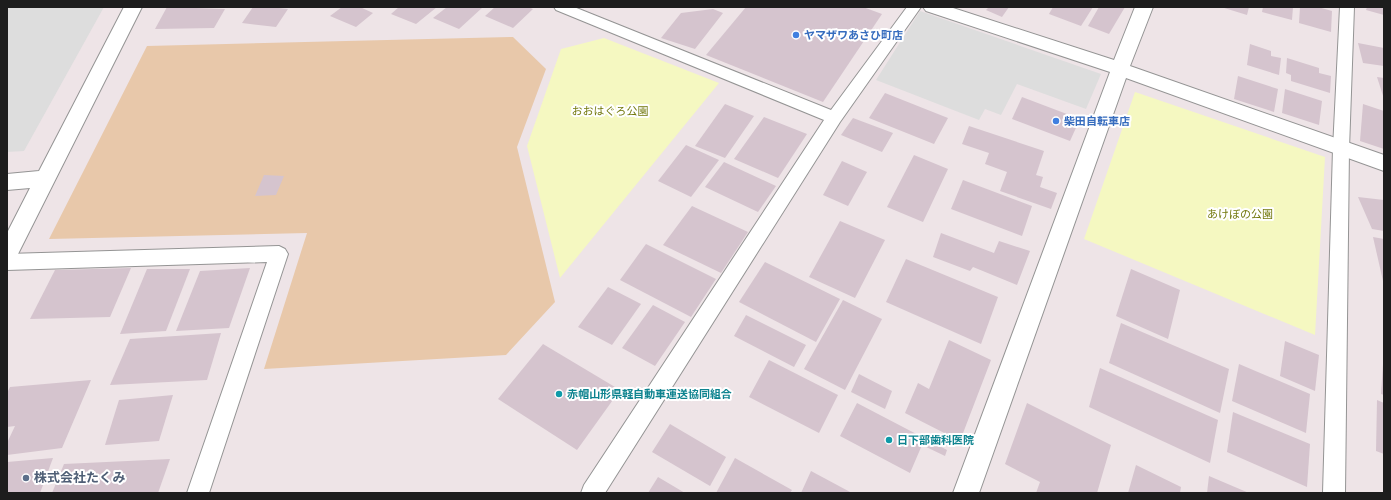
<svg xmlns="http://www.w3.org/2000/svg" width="1391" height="500" font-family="'Alegreya Sans','Noto Sans JP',sans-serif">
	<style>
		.grass { fill: #e8c8aa }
		.park { fill: #f5f8c1 }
		.parking { fill: #ddd }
		.building { fill: #d5c4ce }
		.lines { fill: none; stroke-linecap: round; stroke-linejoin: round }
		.service-casing { stroke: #949494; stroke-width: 2 }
		.minor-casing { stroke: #949494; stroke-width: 2 }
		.service { fill: #fff; fill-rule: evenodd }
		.minor { fill: #fff; fill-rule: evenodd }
		.shop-dot { fill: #3f7fe0; stroke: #fff; stroke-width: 1.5 }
		.culture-dot { fill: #0f9aa8; stroke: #fff; stroke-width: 1.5 }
		.service-dot { fill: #5c6f8a; stroke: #fff; stroke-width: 1.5 }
		.labels { text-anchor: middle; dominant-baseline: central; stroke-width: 4; stroke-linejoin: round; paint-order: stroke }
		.shop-label { font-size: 11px; font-weight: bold; fill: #366cbe; stroke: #fff; text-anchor: start }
		.park-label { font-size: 11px; fill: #73790e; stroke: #fff }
		.culture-label { font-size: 11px; font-weight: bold; fill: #0d838f; stroke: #fff; text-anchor: start }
		.near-service-label { font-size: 13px; font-weight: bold; fill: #4e5e75; stroke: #fff; text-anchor: start }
	</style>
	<rect width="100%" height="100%" fill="#eee4e7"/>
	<path class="grass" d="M513,37L546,69L517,147L555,302L506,355L264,369L307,233L49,239L147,46Z"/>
	<g class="park">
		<path d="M604,38L719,83L560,278L527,146L561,49Z"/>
		<path d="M1135,92L1325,157L1315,335L1084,239Z"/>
	</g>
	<g class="parking">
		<path d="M7,7H104L24,151L7,152Z"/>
		<path d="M920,11L1101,74L1086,109L1017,84L1001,115L985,109L979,120L876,80Z"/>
	</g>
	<g class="building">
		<path d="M167,7L225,9L214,28L155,29Z"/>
		<path d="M253,7H270L288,9L276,27L242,23Z"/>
		<path d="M342,7H360L373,13L356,27L330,16Z"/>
		<path d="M399,7H437L416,24L391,14Z"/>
		<path d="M447,7H483L459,29L433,18Z"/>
		<path d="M495,7H528L533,9L513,28L485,16Z"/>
		<path d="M746,7H863L882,14L823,102L706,55Z"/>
		<path d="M989,7H1009L1002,17L986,10Z"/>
		<path d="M1053,7H1093L1081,26L1049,14Z"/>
		<path d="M1099,7H1125L1109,34L1088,26Z"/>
		<path d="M1221,7H1249L1247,15Z"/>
		<path d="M1263,7H1293L1292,20L1262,12Z"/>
		<path d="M1300,7H1318L1332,11L1331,32L1299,23Z"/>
		<path d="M1367,7H1384V15L1366,10Z"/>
		<path d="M713,9L723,13L695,49L661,38L681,13Z"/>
		<path d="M1358,43L1384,48V66L1363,63Z"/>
		<path d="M1250,44L1271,51V56L1281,58L1279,75L1247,65Z"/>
		<path d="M1287,58L1319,68V73L1331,76L1330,93L1291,81V75L1286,73Z"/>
		<path d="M1238,76L1278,89L1274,112L1234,99Z"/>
		<path d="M1377,77L1384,78V99Z"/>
		<path d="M1285,89L1322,101L1319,125L1282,113Z"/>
		<path d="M885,93L948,118L934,144L869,118Z"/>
		<path d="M1022,97L1080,119L1070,141L1012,119Z"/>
		<path d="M725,104L754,116L725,158L695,146Z"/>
		<path d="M1363,104L1384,111V149L1360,141Z"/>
		<path d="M764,117L807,134L778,178L734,159Z"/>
		<path d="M853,118L893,133L882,152L841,135Z"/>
		<path d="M969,126L1044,151L1036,175L1043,177L1040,187L1057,193L1051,209L1000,191L1007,172L985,164L989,153L962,144Z"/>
		<path d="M686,145L719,160L691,197L658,181Z"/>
		<path d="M914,155L948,169L923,222L887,207Z"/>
		<path d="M842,161L867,172L848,206L823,195Z"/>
		<path d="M724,162L776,186L758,212L705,187Z"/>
		<path d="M264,175L284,176L276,195L255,196Z"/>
		<path d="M963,180L1032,206L1022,236L951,209Z"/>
		<path d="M1358,197L1384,200V231L1372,229Z"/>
		<path d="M692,206L748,232L721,273L663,245Z"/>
		<path d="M840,221L885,240L855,298L809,277Z"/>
		<path d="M941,233L994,253L999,241L1030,251L1017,285L973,267L970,271L933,257Z"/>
		<path d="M1373,237L1384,239V281H1383Z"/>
		<path d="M646,244L716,279L691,317L620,280Z"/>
		<path d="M906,259L998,297L981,344L886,302Z"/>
		<path d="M765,262L840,299L816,342L739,302Z"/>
		<path d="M131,268L110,317L30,319L55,270Z"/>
		<path d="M250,268L229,328L176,331L200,271Z"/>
		<path d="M147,269H190L166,331L120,334Z"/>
		<path d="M1131,269L1180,290L1168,339L1116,316Z"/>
		<path d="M608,287L641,304L612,345L578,327Z"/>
		<path d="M843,300L882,319L845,390L804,369Z"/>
		<path d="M653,305L685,322L655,366L622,348Z"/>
		<path d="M746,315L806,345L794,367L734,336Z"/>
		<path d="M1121,323L1229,369L1220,413L1109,363Z"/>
		<path d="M221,333L207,380L110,385L130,339Z"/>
		<path d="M949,340L991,360L960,441L905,413L918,383L929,389Z"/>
		<path d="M1285,341L1319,355L1315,391L1280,376Z"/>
		<path d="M543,344L620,390L577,450L498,399Z"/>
		<path d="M769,360L838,395L819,433L749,397Z"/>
		<path d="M1239,364L1310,394L1306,433L1232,401Z"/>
		<path d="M1383,364H1384V395L1381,394Z"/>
		<path d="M1100,368L1218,420L1210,463L1089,407Z"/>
		<path d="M859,374L892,391L885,409L851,392Z"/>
		<path d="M91,380L62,448L7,455V443L15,426L7,427V393L10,387Z"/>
		<path d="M173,395L159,441L105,445L119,400Z"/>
		<path d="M1377,400L1384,403V454L1376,451Z"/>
		<path d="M857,403L947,450L945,456L922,445L910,473L840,436Z"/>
		<path d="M1027,403L1111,445L1097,493H1036L1040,482L1005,464Z"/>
		<path d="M1233,412L1310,444L1307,487L1227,452Z"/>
		<path d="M670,424L726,457L710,486L652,452Z"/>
		<path d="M53,458L40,493H7V462Z"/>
		<path d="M735,458L792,490L790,493H716Z"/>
		<path d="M170,459L158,493H52L64,464Z"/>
		<path d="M1136,465L1181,487L1180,493H1128Z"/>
		<path d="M811,471L852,493H801Z"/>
		<path d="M1209,476L1249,493H1207Z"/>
		<path d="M658,477L685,493H648Z"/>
	</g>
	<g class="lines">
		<g class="service-casing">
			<g id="service">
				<path d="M554,7H574L831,110L907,7H921L840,122L605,493H581L584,485L824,120L556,10Z"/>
				<path d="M1340,7H1354L1349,149L1345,493H1323L1333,149Z"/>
				<path d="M279,246L285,249L288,254L209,493H187L267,262L7,270V254Z"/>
			</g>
		</g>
		<g class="minor-casing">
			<g id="minor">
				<path d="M124,7H142L15,260L7,263V233L30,188L7,190V174L39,171Z"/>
				<path d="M923,7H950L1114,60L1135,7H1153L1130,66L1384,155V171L1126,78L979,493H953L1110,72L926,11Z"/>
			</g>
		</g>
		<use href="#service" class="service"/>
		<use href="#minor" class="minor"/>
	</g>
	<g class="shop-dot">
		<circle cx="796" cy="35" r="4"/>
		<circle cx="1056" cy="121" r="4"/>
	</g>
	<g class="culture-dot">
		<circle cx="559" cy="394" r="4"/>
		<circle cx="889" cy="440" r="4"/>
	</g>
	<circle class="service-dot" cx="26" cy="478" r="4"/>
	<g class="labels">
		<g class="shop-label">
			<text x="804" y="35">ヤマザワあさひ町店</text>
			<text x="1064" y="121">柴田自転車店</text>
		</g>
		<g class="park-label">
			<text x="610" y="111">おおはぐろ公園</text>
			<text x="1240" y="214">あけぼの公園</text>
		</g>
		<g class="culture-label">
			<text x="567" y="394">赤帽山形県軽自動車運送協同組合</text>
			<text x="897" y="440">日下部歯科医院</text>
		</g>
		<g class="near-service-label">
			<text x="34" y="478">株式会社たくみ</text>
		</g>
	</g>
	<rect width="1391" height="500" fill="none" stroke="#1d1d1d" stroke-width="16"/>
</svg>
